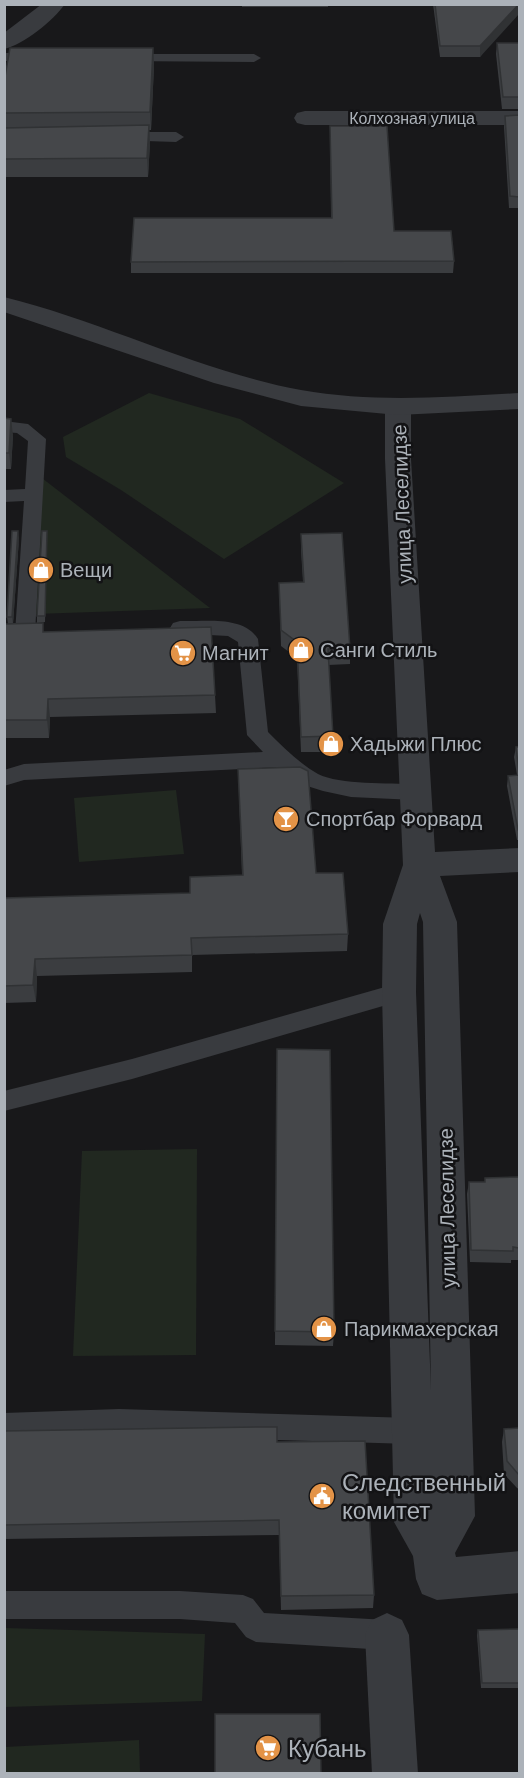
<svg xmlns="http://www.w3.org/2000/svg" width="524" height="1778" font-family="'DM Sans',sans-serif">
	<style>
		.green { fill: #212820 }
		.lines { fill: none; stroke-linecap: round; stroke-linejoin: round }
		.service { fill: #393b3f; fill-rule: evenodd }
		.minor { fill: #393b3f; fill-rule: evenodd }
		.tertiary { fill: #393b3f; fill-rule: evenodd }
		.wall { fill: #3b3d40 }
		.shaded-wall { fill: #303234 }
		.building { fill: #45474a; stroke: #303234; stroke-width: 1.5 }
		.labels { text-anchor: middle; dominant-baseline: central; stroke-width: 5; stroke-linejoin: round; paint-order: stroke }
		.far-street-label { font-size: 16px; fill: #acb2b9; stroke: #131315 }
		.street-label { font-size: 20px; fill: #acb2b9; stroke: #131315 }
		.poi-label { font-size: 20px; fill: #acb2b9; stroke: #131315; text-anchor: start }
		.near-poi-label { font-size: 24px; fill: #acb2b9; stroke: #131315; text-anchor: start }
	</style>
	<rect width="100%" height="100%" fill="#18181a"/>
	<g class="green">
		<path d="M149,393L240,419L344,483L224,559L121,490L66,457L63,437Z"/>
		<path d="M38,475L210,608L35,614Z"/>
		<path d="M176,790L184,854L79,862L74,798Z"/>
		<path d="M197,1149L196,1355L73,1356L82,1151Z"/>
		<path d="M5,1628L205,1634L202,1701L5,1707Z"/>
		<path d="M139,1740L140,1773H5V1747Z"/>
	</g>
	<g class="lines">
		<g class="service">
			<path d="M4,53H40L47,57L40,61H4Z"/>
			<path d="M124,54H254L261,58L254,62L119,61L117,58Z"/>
			<path d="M120,132H176L184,137L176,142L115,140L112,137Z"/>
			<path d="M4,421L28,424L46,439L35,633L32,638L25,640L18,638L15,633L24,501L4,502V490L25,489L28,441L17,433L4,432Z"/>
			<path d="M180,621C204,622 243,615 258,639L268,732C283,747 300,764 318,774C340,785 389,783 415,784L423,786L426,792L423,798L415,800L351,797L323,791L304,785L279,767L24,780L4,786V770L24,764L263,752L247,735L238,642L228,636L173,633L170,628L173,623Z"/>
			<path d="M399,983L407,985L411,992L407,999L132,1079L4,1111V1091L132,1059Z"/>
			<path d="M119,1409L411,1418L421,1422L425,1431L421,1440L411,1444L119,1435L4,1439V1413Z"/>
			<path d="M4,1591H180L243,1595L253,1599L264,1613L387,1620L397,1625L402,1635L397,1645L387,1650L256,1642L246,1637L235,1623L180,1619H4Z"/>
		</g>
		<g class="minor">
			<path d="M305,111H520V125H305L297,123L294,118L297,113Z"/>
			<path d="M398,399L407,401L411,407V459L435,852L520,848V872L440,876L457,922L475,1516L455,1553L456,1557L520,1551V1593L437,1600L422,1594L416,1579L413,1556L394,1522L382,992L383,924L403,865L385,459V407L389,401ZM420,913L423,922L431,1391L416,992L417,924Z"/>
			<path d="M387,1613L402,1620L409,1635L418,1774H372L365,1635L372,1620Z"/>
		</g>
		<g class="tertiary">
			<path d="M42,4H65C54,20 23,45 4,49V33Z"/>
			<path d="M4,297C105,322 199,371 301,390C373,403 447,397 520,393V409L398,415L301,406L214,383L4,312Z"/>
		</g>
	</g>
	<g class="wall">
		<rect x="242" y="4" width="86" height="3"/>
		<path d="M433,4H519L480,57H440Z"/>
		<path d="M497,43H519V109H502L496,54Z"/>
		<path d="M153,48L154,66L151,130H149L150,143L148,177H4V82Z"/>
		<path d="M519,115V208H509L504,127L505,116Z"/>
		<path d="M330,126L394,231L454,261L453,273H131V262L331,218Z"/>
		<path d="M4,418L13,435L11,469H4Z"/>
		<path d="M301,534L350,649V664L328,665L333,736L332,752H301L297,658L281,646L279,583L303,582L301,550Z"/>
		<path d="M19,538L13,624H8L7,617Z"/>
		<path d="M47,538L45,622L37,623V616Z"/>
		<path d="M5,624L44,632L215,695L216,713L50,717L49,738H4Z"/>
		<path d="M516,747H519V840H517L507,786L508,776L517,775L514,757Z"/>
		<path d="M238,769L316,873L348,934L347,951L192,955V972L37,976L36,1002L4,1003V898L190,893L242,875Z"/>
		<path d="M277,1049L334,1332L333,1346L275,1345Z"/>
		<path d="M519,1177V1260H511V1263L470,1262L467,1194L469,1182H485V1178Z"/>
		<path d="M519,1428V1489L517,1488L504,1474L502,1442L504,1429Z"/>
		<path d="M4,1431L277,1442L374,1595L373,1608L281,1610L279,1535L4,1539Z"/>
		<path d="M519,1629V1688H481L477,1635L478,1630Z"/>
		<path d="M519,1689V1707L518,1694Z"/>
	</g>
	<g class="shaded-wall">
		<path d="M519,4V14L480,57V46Z"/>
		<path d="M153,48L154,66L151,130L150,112Z"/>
		<path d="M149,125L150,143L148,177L147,158Z"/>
		<path d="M11,419L13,435L11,469L9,453Z"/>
		<path d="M18,531L19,538L13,624L12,617Z"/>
		<path d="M48,699L50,717L49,738L47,720Z"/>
		<path d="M35,959L37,976L36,1002L33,985Z"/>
	</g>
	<g class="building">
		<path d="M435,4H519L480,46H440Z"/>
		<path d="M497,43H519V97H503Z"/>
		<path d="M10,48H153L150,112L4,113V82Z"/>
		<path d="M519,115V197L510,196L505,116Z"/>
		<path d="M149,125L147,158L4,159V128Z"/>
		<path d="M330,126H387L394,231H451L454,261L131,262L134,218H332Z"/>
		<path d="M4,418L11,419L9,453H4Z"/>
		<path d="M12,531H18L12,617H7Z"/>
		<path d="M42,531H47L45,616H37Z"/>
		<path d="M342,533L350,649H328L333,736L301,737L297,642L281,630L279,583L304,582L301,534Z"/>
		<path d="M43,623V632L211,627L215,695L48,699L47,720H4L5,624Z"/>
		<path d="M516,747H519V773Z"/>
		<path d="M300,767L308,771L316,873H343L348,934L191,938L192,955L35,959L33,985L4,986V898L190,893V877L243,875L238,769Z"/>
		<path d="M519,775V830H518L508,776Z"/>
		<path d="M277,1049L330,1050L334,1332L275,1331Z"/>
		<path d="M519,1177V1248L513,1247V1251L471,1250L469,1182H485V1178Z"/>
		<path d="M259,1427H277V1442L365,1441L374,1595L281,1596L279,1520L4,1525V1431Z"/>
		<path d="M519,1428V1475L507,1461L504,1429Z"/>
		<path d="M519,1629V1683H482L478,1630Z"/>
		<path d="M215,1714H320L321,1773H215Z"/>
	</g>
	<defs>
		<g id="shop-disc" transform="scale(1.35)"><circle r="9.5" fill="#e39347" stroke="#131315"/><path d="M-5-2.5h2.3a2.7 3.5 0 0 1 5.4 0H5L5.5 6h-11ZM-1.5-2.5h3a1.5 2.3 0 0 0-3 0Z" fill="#fff"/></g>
		<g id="supermarket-disc" transform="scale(1.35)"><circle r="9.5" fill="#e39347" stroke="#131315"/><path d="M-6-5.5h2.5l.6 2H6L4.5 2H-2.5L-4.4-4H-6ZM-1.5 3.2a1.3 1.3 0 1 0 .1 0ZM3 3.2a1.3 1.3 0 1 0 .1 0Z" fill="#fff"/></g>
		<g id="bar-disc" transform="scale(1.35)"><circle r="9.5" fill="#e39347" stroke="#131315"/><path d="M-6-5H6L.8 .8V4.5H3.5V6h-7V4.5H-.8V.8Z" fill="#fff"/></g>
		<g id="civic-disc" transform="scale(1.35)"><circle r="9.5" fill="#e39347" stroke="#131315"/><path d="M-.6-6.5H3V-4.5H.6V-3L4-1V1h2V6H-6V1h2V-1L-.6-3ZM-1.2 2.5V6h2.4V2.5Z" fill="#fff"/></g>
	</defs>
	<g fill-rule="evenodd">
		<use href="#shop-disc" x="41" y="570"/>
		<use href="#shop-disc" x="301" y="650"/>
		<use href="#supermarket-disc" x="183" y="653"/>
		<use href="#shop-disc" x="331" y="744"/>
		<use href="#bar-disc" x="286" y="819"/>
		<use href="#shop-disc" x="324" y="1329"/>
		<use href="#civic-disc" x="322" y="1496"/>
		<use href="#supermarket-disc" x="268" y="1748"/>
	</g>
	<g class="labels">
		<g class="far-street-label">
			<text x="412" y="118">Колхозная улица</text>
		</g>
		<g class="street-label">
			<text transform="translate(402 504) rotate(-92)">улица Леселидзе</text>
			<text transform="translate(447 1208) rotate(-91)">улица Леселидзе</text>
		</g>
		<g class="poi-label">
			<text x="60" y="570">Вещи</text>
			<text x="320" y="650">Санги Стиль</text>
			<text x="202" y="653">Магнит</text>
			<text x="350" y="744">Хадыжи Плюс</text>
			<text x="306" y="819">Спортбар Форвард</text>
			<text x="344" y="1329">Парикмахерская</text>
		</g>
		<g class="near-poi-label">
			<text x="342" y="1482">Следственный<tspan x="342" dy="28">комитет</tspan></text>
			<text x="288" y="1748">Кубань</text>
		</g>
	</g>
	<rect width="524" height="1778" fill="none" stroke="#acb2b9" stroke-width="12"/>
</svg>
